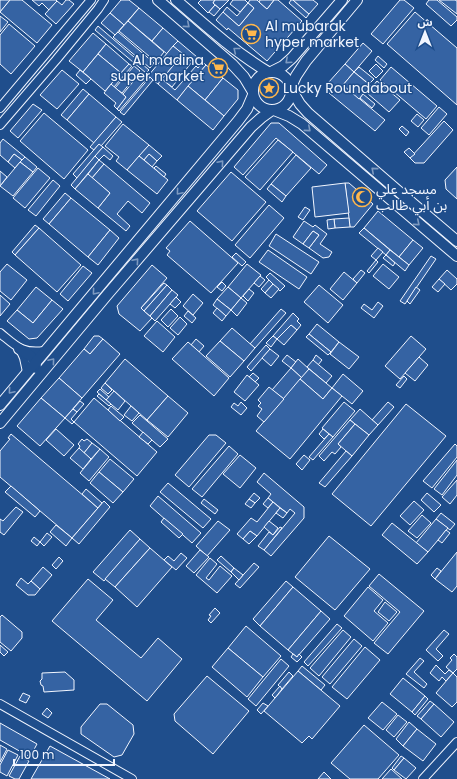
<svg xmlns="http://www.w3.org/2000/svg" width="457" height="779" font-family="Poppins,'Noto Sans Arabic',sans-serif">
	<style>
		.building { fill: #3563a3; stroke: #f2f6ff }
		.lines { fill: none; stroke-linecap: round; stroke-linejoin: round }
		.minor-casing { stroke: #f2f6ff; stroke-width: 10 }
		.major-casing { stroke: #f2f6ff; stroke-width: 12 }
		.minor { stroke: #1f4e8c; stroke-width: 8 }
		.major { stroke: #1f4e8c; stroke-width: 10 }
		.oneway { stroke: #7e9ac0 }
		.labels { text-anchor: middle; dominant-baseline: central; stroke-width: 3; stroke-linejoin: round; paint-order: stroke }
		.poi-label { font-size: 14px; fill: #f2f6ff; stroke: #1f4e8c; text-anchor: start }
	</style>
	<rect width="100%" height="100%" fill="#1f4e8c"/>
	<g class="building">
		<path d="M0,0H10L0,12Z"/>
		<path d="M10,0H22L52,25L37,43L0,12Z"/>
		<path d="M32,0H56L57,1L49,10L42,3L39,6Z"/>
		<path d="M66,0H69L74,4L56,24L45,14L57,1L62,5Z"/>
		<path d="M121,0H129L139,8L124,25L110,13Z"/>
		<path d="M201,0H215L213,3L215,5L208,13L198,3Z"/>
		<path d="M215,0H229L220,9L213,3Z"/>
		<path d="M233,0H245L248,3L240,12L230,4Z"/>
		<path d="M250,0H257L267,9L274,0H278L302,21L267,61L228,28L227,30L216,20L223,12L239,26L254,8L248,3Z"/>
		<path d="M260,0H274L267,9L259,2Z"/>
		<path d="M291,0H293L309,14L306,18L289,3Z"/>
		<path d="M293,0H313L318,4L309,14Z"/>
		<path d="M400,0H404L414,8L383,44L371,34Z"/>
		<path d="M429,0H437L457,17V20L451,26L426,4Z"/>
		<path d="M439,0H455L457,1V14Z"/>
		<path d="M248,3L254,8L239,26L223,12L227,7L237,16Z"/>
		<path d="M215,5L220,9L214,16L209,12Z"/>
		<path d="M139,8L163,28L152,41L128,21Z"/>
		<path d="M415,12L457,48V105L387,44Z"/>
		<path d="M110,13L124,25L115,35L101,23Z"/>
		<path d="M0,16L8,22L0,32Z"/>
		<path d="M128,21L164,52L156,62L119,31Z"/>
		<path d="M9,24L35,46L11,74L0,64V35Z"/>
		<path d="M98,26L149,70L146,73L95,30Z"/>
		<path d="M163,28L178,41L167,54L152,41Z"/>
		<path d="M118,32L154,63L150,68L113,37Z"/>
		<path d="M93,33L106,44L83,72L69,61Z"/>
		<path d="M178,41L197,57L192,62L173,46Z"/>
		<path d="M363,43L372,51L354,72L345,64Z"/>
		<path d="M106,44L129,64L121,73L98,54Z"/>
		<path d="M173,46L183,54L158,84L148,76Z"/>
		<path d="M98,54L121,73L105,91L83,72Z"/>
		<path d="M183,54L192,62L172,87L162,79Z"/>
		<path d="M378,56L387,64L384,68L375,60Z"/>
		<path d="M203,62L206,65L177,100L158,84L162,79L175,90L196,66L198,68Z"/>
		<path d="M129,64L132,66L114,87L111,84Z"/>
		<path d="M345,64L354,72L343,85L385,120L375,131L329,93L328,83Z"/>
		<path d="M376,64L383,71L376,78L369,71Z"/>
		<path d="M206,65L223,78L205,100L188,86Z"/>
		<path d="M134,66L140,71L122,93L115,88Z"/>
		<path d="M359,67L374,79L369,84L354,72Z"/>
		<path d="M391,67L437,106L426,119L380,80Z"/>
		<path d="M62,70L79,84L57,109L40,95Z"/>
		<path d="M80,70L91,79L86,84L76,75Z"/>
		<path d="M141,72L148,77L119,111L117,109L126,97L123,94Z"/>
		<path d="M354,72L371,86L359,99L343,85Z"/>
		<path d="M150,77L153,80L124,115L120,112Z"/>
		<path d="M223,78L238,90V99L224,116L205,100Z"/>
		<path d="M377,81L400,100L389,112L367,93Z"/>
		<path d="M111,84L126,97L117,109L114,106L116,103L104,93Z"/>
		<path d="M188,86L224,116L213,130L177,100Z"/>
		<path d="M83,89L89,94L67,120L61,115Z"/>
		<path d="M89,94L116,117L94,143L67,120Z"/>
		<path d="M363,94L375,104L372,108L360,98Z"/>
		<path d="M33,104L42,110L18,138L10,131Z"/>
		<path d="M439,107L447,114L429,135L421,128Z"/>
		<path d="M44,113L88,150L64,179L20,141Z"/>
		<path d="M417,114L424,120L418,127L411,121Z"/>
		<path d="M116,117L122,122L101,146L99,144L94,150L90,147Z"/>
		<path d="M444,121L453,130L424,163H415L410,158Z"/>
		<path d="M271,123H279L327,165L319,174L276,138L243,175L234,167Z"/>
		<path d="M123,124L149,145L127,170L116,161L119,157L105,146Z"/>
		<path d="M402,126L409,132L406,136L399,129Z"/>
		<path d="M3,139L25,157L22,160L14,154L8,162L0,155V143Z"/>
		<path d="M278,140L293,152L260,190L245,177Z"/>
		<path d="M99,144L103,147L77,178L73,174Z"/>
		<path d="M149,145L162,156L157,161L149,154L144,160L139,156Z"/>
		<path d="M103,147L113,156L110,160L104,155L99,160L95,156Z"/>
		<path d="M409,148L415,154L410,158L404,152Z"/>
		<path d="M14,154L22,160L15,168L8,162Z"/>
		<path d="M149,154L157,161L152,167L144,160Z"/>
		<path d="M296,155L311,168L286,196L271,184Z"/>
		<path d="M95,156L99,160L75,189L71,185Z"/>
		<path d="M139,156L168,180L157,194L127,170Z"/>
		<path d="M25,157L37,167L33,172L20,162Z"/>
		<path d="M99,160L104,164L92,178L88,174Z"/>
		<path d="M20,162L33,172L13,196L0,186Z"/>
		<path d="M104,164L150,203L142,213L128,201L117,214L130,226L126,231L98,208L110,193L92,178Z"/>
		<path d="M156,166L166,174L164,177L154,168Z"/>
		<path d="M457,167V199L446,189L445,180Z"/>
		<path d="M38,168L50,178L25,208L13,198Z"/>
		<path d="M0,171L7,177L0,186Z"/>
		<path d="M231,172L266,202L232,241L197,211Z"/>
		<path d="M88,174L110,193L98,208L75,189Z"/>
		<path d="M53,180L60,186L36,216L28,210Z"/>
		<path d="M345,183H349L373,204L354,227H350Z"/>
		<path d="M345,183L349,213L315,217L312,187Z"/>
		<path d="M271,184L286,196L282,202L267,189Z"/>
		<path d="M65,193L71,198L49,224L43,219Z"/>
		<path d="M71,198L110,230L88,257L49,224Z"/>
		<path d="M269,205L284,218L250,258L235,245Z"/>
		<path d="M305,207L310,210L303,220L298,217Z"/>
		<path d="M378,211L413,240L399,257L364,228Z"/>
		<path d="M349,218L350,227L335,228L334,219Z"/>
		<path d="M334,219L335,228L328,229L327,220Z"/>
		<path d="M190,221L238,263L211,293L167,255L170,251L166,248Z"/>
		<path d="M304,221L313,227L315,225L327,234L320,244L332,252L329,257L323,258L309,248L319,235L313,231L303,244L293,237Z"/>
		<path d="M35,225L39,228L15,255L12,252Z"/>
		<path d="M39,228L81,265L57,292L15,255Z"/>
		<path d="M364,228L390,250L386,255L359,233Z"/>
		<path d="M110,230L119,238L98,265L88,257Z"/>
		<path d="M313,231L319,235L309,248L303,244Z"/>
		<path d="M276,234L319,262L311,274L269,246Z"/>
		<path d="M413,240L423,248L409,265L399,257Z"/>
		<path d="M378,248L383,252L376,260L371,256Z"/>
		<path d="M268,250L307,277L299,289L259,262Z"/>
		<path d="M390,250L409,265L405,271L386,255Z"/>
		<path d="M236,253L246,262L242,266L232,257Z"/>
		<path d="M386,255L395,263L393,266L383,258Z"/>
		<path d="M431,256L436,259L405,304L400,301Z"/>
		<path d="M376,260L378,262L369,273L367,271Z"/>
		<path d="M7,264L27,280L11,300L0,291V272Z"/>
		<path d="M247,264L261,275L241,298L228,287Z"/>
		<path d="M383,264L399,277L389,289L373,276Z"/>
		<path d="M152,265L167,278L141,308L152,318L140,331L119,314L117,306Z"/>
		<path d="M83,266L92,273L68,301L60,294Z"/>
		<path d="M361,270L365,273L357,283L353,279Z"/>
		<path d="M447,270L457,279V284L451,290L439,279Z"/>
		<path d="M344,272L357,283L343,300L330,289Z"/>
		<path d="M270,273L285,286L280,291L266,277Z"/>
		<path d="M260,276L265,280L259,287L254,283Z"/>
		<path d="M439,279L445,284L438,292L432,287Z"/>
		<path d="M269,280L273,284L265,293L261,289Z"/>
		<path d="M222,282L226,286L222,291L217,287Z"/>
		<path d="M164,283L167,285L144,311L141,308Z"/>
		<path d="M273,284L279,289L271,298L265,293Z"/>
		<path d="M167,285L172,290L150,316L144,311Z"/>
		<path d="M319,285L343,305L328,323L304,302Z"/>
		<path d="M36,287L52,300L33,323L17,310Z"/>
		<path d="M228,287L241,298L231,310L217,299Z"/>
		<path d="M416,287L420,290L410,304L407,301Z"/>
		<path d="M249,289L254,293L248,301L243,296Z"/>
		<path d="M172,290L178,295L155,321L150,316Z"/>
		<path d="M193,294L203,303L193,315L183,306Z"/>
		<path d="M0,295L10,304L0,316Z"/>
		<path d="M176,297L181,302L175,308L170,304Z"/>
		<path d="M241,298L247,303L237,316L231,310Z"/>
		<path d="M217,299L231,310L226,316L213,305Z"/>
		<path d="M52,300L63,309L37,338L29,339L7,321L17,310L33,323Z"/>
		<path d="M378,302L383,306L374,318L361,308L364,304L372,310Z"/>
		<path d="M217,308L226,316L222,321L213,313Z"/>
		<path d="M171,309L178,316L168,327L161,320Z"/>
		<path d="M281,309L286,313L255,348L250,344Z"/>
		<path d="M188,311L196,318L192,323L184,316Z"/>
		<path d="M293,313L299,319L297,321L301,325L297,330L291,325L277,339L273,336Z"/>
		<path d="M180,317L187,324L178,335L170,328Z"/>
		<path d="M157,321L175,337L163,352L144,336Z"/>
		<path d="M317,324L339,342L331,352L309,334Z"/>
		<path d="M291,325L297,330L284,345L277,339Z"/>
		<path d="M232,328L255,348L244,361L220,341Z"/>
		<path d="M309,334L331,352L328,355L306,337Z"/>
		<path d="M94,336H99L103,339L90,354L84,349Z"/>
		<path d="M273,336L277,339L271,347L266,343Z"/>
		<path d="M411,336L426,349L400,379L385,366Z"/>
		<path d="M103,339L120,354L82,398L59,378L84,349L90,354Z"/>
		<path d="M196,339L204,346L199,352L191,345Z"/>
		<path d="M220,341L244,361L230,377L206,356Z"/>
		<path d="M188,342L229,378L214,396L172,359Z"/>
		<path d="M339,342L359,357L349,369L330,354Z"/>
		<path d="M266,345L270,349L251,371L247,367Z"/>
		<path d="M270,349L279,356L271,366L262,358Z"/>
		<path d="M287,355L296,362L291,368L282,361Z"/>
		<path d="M316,355L322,360L318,365L313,360Z"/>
		<path d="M419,357L428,365L415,381L405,373Z"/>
		<path d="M125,359L168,396L147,420L105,383Z"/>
		<path d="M298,359L309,369L302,378L291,368Z"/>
		<path d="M313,360L332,376L326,383L307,367Z"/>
		<path d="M291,368L302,378L284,399L272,390Z"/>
		<path d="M309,369L332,388L323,399L300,379Z"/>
		<path d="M253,373L259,378L255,382L249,377Z"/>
		<path d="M343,374L363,391L352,404L332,388Z"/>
		<path d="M247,375L259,385L245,401L234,392Z"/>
		<path d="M404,376L407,379L400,388L396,385Z"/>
		<path d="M59,378L82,398L65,418L41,398Z"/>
		<path d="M300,379L323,399L332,388L342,396L290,459L256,431Z"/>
		<path d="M105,383L112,390L108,394L101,388Z"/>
		<path d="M269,387L284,399L264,422L257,416L262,409L258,406L261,403L258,400Z"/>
		<path d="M100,389L109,397L106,400L97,392Z"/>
		<path d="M114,391L125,401L118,410L106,400Z"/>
		<path d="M99,394L111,404L109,406L97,396Z"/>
		<path d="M168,396L188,413L168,437L147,420Z"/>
		<path d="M41,398L65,418L40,446L17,426Z"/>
		<path d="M94,398L157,452L137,476L74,422Z"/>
		<path d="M80,401L84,404L77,412L73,409Z"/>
		<path d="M241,402L247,408L241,415L231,407L234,403L238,406Z"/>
		<path d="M344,402L355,411L333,437L322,428Z"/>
		<path d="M388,402L394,407L378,425L372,420Z"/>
		<path d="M406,404L446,436L371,526L332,494Z"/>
		<path d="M111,406L124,417L120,421L108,410Z"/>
		<path d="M131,406L139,413L132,421L124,415Z"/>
		<path d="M73,409L77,412L71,419L74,422L72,424L65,418Z"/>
		<path d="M360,409L378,425L369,435L350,420Z"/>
		<path d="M140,415L168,439L160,447L132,423Z"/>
		<path d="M350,420L355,424L338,444L341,447L335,454L332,452L324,461L319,456Z"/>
		<path d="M355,424L369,435L352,456L338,444Z"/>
		<path d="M56,429L74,445L64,456L46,440Z"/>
		<path d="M323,429L329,434L324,439L319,434Z"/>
		<path d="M143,432L152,440L148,444L139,437Z"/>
		<path d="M11,434L98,508L72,538L0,477V451L10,439L8,438Z"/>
		<path d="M329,434L333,437L313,460L309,457Z"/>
		<path d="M209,435H216L226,443L189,487L175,475Z"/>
		<path d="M82,439L84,441L87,439L92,443L84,453L79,448L80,446L78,444Z"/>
		<path d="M92,443L100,449L91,459L84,453Z"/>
		<path d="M455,444L457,446V457L432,488L423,481Z"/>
		<path d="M229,446L238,454L202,497L192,489Z"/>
		<path d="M79,448L91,459L83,469L70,458Z"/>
		<path d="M100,449L109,457L89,481L80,473Z"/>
		<path d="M346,451L352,456L325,487L319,483Z"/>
		<path d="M240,455L256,468L240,488L223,474Z"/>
		<path d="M304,455L310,460L302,470L296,464Z"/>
		<path d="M110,459L134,479L123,492L99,472Z"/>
		<path d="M457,460V475L442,495L434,489Z"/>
		<path d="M99,472L123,492L113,503L90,483Z"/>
		<path d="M264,473L304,507V518L271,556L264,550L295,513L290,509L287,513L268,498L271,494L257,482Z"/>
		<path d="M457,480V495L450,504L442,497Z"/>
		<path d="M168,483L211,519L203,528L160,492Z"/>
		<path d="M11,486L40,511L35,517L5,492Z"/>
		<path d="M86,489L102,503L98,508L82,494Z"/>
		<path d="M254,493L260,498L255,503L249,499Z"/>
		<path d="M427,493L441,505L434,512L421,500Z"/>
		<path d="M158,496L201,533L192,543L150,506Z"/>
		<path d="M268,498L273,502L268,508L263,504Z"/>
		<path d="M204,499L218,510L215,514L201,503Z"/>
		<path d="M249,499L255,503L251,508L245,504Z"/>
		<path d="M104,501L110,507L79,544L72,538Z"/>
		<path d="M414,501L424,510L410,525L400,516Z"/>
		<path d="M273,502L280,508L257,536L250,531L243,539L237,534L251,518L257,522Z"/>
		<path d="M16,507L23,512L4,535L0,532V519L3,521Z"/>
		<path d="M280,508L287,513L283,518L276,513Z"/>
		<path d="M441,513L455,524L450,530L436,519Z"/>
		<path d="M422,515L431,523L417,538L408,531Z"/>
		<path d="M164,518L183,534L179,538L161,522Z"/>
		<path d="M436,519L448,528L428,552L416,543Z"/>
		<path d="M218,521L230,530L207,556L196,546Z"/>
		<path d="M269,521L278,528L273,535L264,527Z"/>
		<path d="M392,523L428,552L417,564L382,535Z"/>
		<path d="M56,525L72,538L66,546L50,532Z"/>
		<path d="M280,527L282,528L264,550L258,546L269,532L273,535Z"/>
		<path d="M130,530L140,539L104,581L93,572Z"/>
		<path d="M446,530L450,533L442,543L438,540Z"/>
		<path d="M250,531L257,536L249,544L243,539Z"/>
		<path d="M47,533L52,537L44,546L40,542Z"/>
		<path d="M329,536L370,569L335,610L295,577Z"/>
		<path d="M34,537L40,542L37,546L31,541Z"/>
		<path d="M140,539L150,548L115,587L105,579Z"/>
		<path d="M150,548L172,567L137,607L115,587Z"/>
		<path d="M200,550L209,557L194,573L186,566Z"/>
		<path d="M457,552V586L452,592L435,579Z"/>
		<path d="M181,553L187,558L176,570L164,560L168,556L174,561Z"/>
		<path d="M221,556L234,568L231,572L217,560Z"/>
		<path d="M59,557L63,561L56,569L52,565Z"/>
		<path d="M210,558L217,564L206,578L209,580L220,566L232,576L217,593L196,575Z"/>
		<path d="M254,563L259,567L240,588L235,584Z"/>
		<path d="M43,567L52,575L40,589L31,581Z"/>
		<path d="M234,568L243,575L239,580L231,572Z"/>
		<path d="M437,568L441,571L435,579L431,575Z"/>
		<path d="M379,574L424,611L388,654L374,643L400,612L369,586Z"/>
		<path d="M21,578L28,584L31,581L40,589L35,595H28L16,585Z"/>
		<path d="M88,579L113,600L96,620L141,658L158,638L182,659L147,701L52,621Z"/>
		<path d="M286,581L293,587L260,626L253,619Z"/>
		<path d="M293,587L321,611L288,650L260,626Z"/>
		<path d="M368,587L383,600L374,611L388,623L373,641L344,616Z"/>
		<path d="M385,602L397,612L389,621L378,612Z"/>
		<path d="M215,608L220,613L211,623L208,620L211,616L209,615Z"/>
		<path d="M321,611L330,619L297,657L288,650Z"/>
		<path d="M2,615L22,632V638L11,651L0,642V617Z"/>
		<path d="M337,624L342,628L308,666L304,662Z"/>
		<path d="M246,626L281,656L263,677L228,648Z"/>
		<path d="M343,630L351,637L319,676L310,668Z"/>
		<path d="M444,630L449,634L436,649L443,656L438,661L426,650Z"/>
		<path d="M354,639L362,646L330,684L322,677Z"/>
		<path d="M0,645L8,652L4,656L0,652Z"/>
		<path d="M365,647L380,660L347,699L332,687Z"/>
		<path d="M228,648L263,677L247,697L212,667Z"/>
		<path d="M293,654L297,657L299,654L302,657L297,662L291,657Z"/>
		<path d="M454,654L457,657V669L453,673L446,667L452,660L450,658Z"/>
		<path d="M420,658L424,661L414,672L427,684L424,688L406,674Z"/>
		<path d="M281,659L289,666L256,706L248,699Z"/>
		<path d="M436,665L445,674L449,670L453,673L446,681L442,677L439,681L430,673Z"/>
		<path d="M302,666L325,685L321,690L298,671Z"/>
		<path d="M298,671L340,706L312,739L309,736L302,743L264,711Z"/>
		<path d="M65,672L74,680V690L44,692L43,686L41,685L40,681L42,679V673Z"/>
		<path d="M289,672L293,676L282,689L278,685Z"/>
		<path d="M453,673L457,677V702L452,707L436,693Z"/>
		<path d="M207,676L249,711L213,754L175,721L174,714Z"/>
		<path d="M403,678L425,696L412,712L390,694Z"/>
		<path d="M280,686L282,689L275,698L272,695Z"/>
		<path d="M23,693L30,696L26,703L19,700Z"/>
		<path d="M425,696L428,699L415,715L412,712Z"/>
		<path d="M430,701L434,704L421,719L417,716Z"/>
		<path d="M382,702L397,714L383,730L368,718Z"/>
		<path d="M263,703L268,706L261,714L257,710Z"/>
		<path d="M100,704H107L133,725L134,734L122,755L114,757L81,734V727Z"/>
		<path d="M434,704L454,722L441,737L421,719Z"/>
		<path d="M47,708L52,713L48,718L42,714Z"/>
		<path d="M398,715L407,722L394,737L386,730Z"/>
		<path d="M409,722L417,729L403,746L396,739Z"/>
		<path d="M0,723L37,744L30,757L0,740Z"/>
		<path d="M364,725L399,755L378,779H350L331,763Z"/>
		<path d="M417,729L436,744L423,761L403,746Z"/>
		<path d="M0,745L7,749L0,762Z"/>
		<path d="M50,746L110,779H31Z"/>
		<path d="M8,750L18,755L7,776L0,772V765Z"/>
		<path d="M20,756L29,761L19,779H15L9,776Z"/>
		<path d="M401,756L404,758L394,770L392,768Z"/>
		<path d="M404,758L416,768L406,779L394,770Z"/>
		<path d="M391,769L402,779H382Z"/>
		<path d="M324,772L331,779H318Z"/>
	</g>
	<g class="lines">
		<g class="minor-casing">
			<g id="minor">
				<path d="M0,108L91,0"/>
				<path d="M0,125L56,60L98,9L104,0"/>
				<path d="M0,333C16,346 22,354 44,351"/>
				<path d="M20,349L24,358L27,372"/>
				<path d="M0,704L132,779"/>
				<path d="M423,779L457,742"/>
			</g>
		</g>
		<g class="major-casing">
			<g id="major">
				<path d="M158,0L232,64L244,77L253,92"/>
				<path d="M176,0C206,26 235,52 268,72"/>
				<path d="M273,71L283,66L292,58L342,0"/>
				<circle cx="272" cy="91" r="19"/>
				<path d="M291,87L296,76L306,61L357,0"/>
				<path d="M291,89L300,104L308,113L404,196L457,241"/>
				<path d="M274,110L289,116L302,124L457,256"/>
				<path d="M19,349C28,354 36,357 36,368"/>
				<path d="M0,405L238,121L247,109L253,95"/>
				<path d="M0,423L107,295L251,127L261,118L272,110"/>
			</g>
		</g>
		<use href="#minor" class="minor"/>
		<use href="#major" class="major"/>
	</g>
	<defs><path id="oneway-chevron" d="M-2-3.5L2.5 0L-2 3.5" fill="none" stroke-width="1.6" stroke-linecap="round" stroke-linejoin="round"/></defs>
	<g class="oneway">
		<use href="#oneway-chevron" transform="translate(187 25) rotate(40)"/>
		<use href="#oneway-chevron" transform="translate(236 50) rotate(-141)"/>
		<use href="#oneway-chevron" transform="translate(288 61) rotate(138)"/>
		<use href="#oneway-chevron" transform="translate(308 129) rotate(41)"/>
		<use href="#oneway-chevron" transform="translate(221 163) rotate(-49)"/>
		<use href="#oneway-chevron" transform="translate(374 170) rotate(-139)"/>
		<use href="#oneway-chevron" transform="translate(179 192) rotate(130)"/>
		<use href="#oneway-chevron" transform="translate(417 223) rotate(40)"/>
		<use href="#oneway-chevron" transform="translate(136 261) rotate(-49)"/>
		<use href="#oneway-chevron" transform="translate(95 292) rotate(130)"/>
		<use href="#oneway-chevron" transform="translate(52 361) rotate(-50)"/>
		<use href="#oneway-chevron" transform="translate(11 391) rotate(130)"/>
	</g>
	<defs>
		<g id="supermarket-ring" transform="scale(1)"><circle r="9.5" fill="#1f4e8c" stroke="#ffb74d" stroke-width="1.5"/><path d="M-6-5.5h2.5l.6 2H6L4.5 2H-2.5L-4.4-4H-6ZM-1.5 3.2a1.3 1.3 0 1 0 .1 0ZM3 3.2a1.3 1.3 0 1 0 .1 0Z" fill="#ffb74d"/></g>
		<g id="sight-ring" transform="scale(1)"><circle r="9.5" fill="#1f4e8c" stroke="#ffb74d" stroke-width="1.5"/><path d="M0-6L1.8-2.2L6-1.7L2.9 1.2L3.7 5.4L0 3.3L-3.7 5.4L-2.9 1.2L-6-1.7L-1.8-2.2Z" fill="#ffb74d"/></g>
		<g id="mosque-ring" transform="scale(1)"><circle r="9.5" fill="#1f4e8c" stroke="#ffb74d" stroke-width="1.5"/><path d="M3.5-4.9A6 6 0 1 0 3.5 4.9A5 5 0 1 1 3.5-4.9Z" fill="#ffb74d"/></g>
	</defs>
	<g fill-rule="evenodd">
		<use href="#supermarket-ring" x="251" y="34"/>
		<use href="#supermarket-ring" x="218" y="68"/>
		<use href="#sight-ring" x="269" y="88"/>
		<use href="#mosque-ring" x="362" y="197"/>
	</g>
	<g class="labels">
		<g class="poi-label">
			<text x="265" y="26">Al mubarak<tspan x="265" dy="16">hyper market</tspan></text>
			<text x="204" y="60" text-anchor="end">Al madina<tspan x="204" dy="16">super market</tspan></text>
			<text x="283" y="88">Lucky Roundabout</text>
			<text x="376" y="189">مسجد علي<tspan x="376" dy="16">بن أبي طالب</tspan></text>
		</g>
	</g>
	<g transform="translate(425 32)" stroke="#1f4e8c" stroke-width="3" paint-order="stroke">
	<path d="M0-3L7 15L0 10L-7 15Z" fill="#f2f6ff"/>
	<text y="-6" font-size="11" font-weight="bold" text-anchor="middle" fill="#f2f6ff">ش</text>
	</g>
	<path d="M14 759v6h100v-6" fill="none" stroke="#f2f6ff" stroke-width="2"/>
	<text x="20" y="759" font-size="12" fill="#f2f6ff" stroke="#1f4e8c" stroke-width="3" paint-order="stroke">100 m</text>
</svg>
